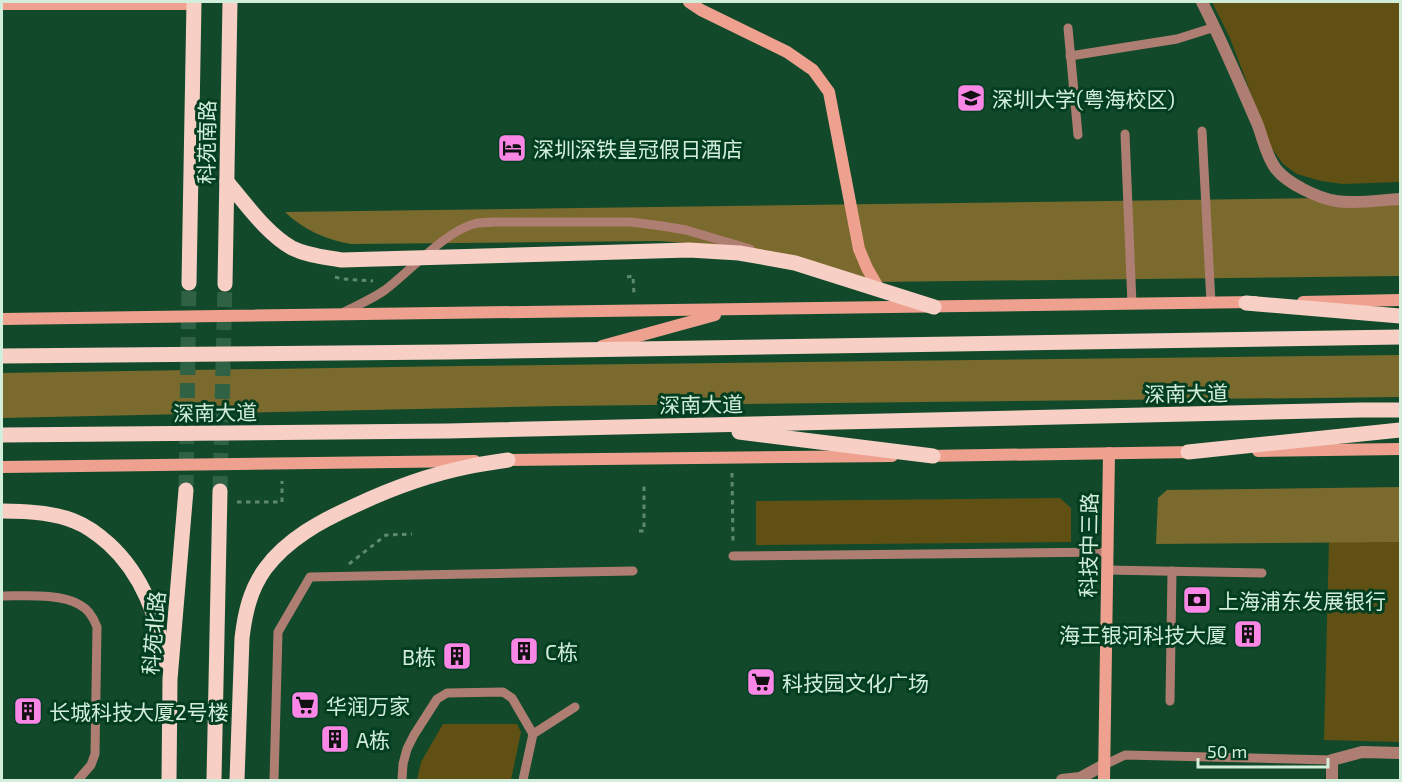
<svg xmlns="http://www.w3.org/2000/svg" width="1402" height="782" font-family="'Exo 2','Noto Sans SC',sans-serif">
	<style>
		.green { fill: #605014 }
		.forest { fill: #7b6a2e }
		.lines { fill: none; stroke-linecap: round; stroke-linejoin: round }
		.primary-tunnel { stroke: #2f6244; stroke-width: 15; stroke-dasharray: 15 8; stroke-linecap: butt }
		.path { stroke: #5e8a6f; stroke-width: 3; stroke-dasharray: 4.5 4.5; stroke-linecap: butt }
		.lane { stroke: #af7e72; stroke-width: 9 }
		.street { stroke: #af7e72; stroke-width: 12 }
		.secondary { stroke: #efa18f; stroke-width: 12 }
		.primary { stroke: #f7cfc5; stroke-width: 15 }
		.labels { text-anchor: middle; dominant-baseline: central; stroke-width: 6; stroke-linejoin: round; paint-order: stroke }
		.poi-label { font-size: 21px; fill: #d2eeda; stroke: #033e20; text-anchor: start }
		.street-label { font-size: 21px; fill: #d2eeda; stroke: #033e20 }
	</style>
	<rect width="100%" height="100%" fill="#12492a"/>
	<g class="green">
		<path d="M1212,2H1400V182L1343,184L1321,181L1297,174L1283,164L1271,147L1230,38Z"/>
		<path d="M1060,498L1071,508V542L756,545V501Z"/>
		<path d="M1329,542H1400V742L1324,740Z"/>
		<path d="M443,724H517L521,732L511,780H417L421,762Z"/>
	</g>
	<g class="forest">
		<path d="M1400,197V276L876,282L715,245L658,241L351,244C326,240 304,230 285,212Z"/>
		<path d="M1400,355V397L557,406L2,418V373L459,366Z"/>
		<path d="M1400,487V542L1156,544L1158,498L1167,490Z"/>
	</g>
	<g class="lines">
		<g class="primary-tunnel">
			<path d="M186,490L189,283"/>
			<path d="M220,491L225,284"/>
		</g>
		<g class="path">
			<path d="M335,277L343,279L373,281"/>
			<path d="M627,277L633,276L634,294"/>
			<path d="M732,473L733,544"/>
			<path d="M237,502H282V481"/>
			<path d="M639,531H644V485"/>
			<path d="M349,564L386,535L412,534"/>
		</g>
		<g class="lane">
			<path d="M1068,28L1078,135"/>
			<path d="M1070,56L1177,39L1215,27"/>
			<path d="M1202,131L1211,303"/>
			<path d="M1125,134L1132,304"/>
			<path d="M340,314C355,306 371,300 385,290C409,272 446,231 474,224C480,222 487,223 493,222H631L662,226L686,230L750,249"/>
			<path d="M733,556L1108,552"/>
			<path d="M1107,570L1262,573"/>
			<path d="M2,596C24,596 61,593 80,605C88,609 94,619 97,627L95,754L91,765L78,780"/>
			<path d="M1170,701L1172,571"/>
			<path d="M1104,765L1125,755L1332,760"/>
			<path d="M274,780L278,632L310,577L633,571"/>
			<path d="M402,780L403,764L407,749L414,735L437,699L447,693L503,692L512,698L533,734"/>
			<path d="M523,780L533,734L575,707"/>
		</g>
		<g class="street">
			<path d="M1202,2C1222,41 1239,82 1257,123C1263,138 1266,156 1276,169C1288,184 1318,198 1336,201C1357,204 1380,200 1400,199"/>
			<path d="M1062,780L1080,778L1104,765"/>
			<path d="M1332,780V760L1362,752L1400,753"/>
		</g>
		<g class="secondary">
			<path d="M689,2L701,10L787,52L813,70L829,92L859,249L867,268L879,289"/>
			<path d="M2,4H194"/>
			<path d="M1303,302L1400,300"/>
			<path d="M2,319L1255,302"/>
			<path d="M602,346L715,315"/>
			<path d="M1258,451L1400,449"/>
			<path d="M925,456L1195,452"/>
			<path d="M499,460L892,456"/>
			<path d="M2,467L475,461"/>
			<path d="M1104,780L1109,453"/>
		</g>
		<g class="primary">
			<path d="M227,182C247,205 266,233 292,248C308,256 325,257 342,260L689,250L739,253L795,263L934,307"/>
			<path d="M189,283L194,2"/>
			<path d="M225,284L230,2"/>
			<path d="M1246,303L1400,316"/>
			<path d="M2,356L447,352L1400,337"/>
			<path d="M739,432L933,456"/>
			<path d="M2,435L448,431L1361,410H1400"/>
			<path d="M1188,452L1400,430"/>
			<path d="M2,511C23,511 55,513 74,521C87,526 99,535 109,544C143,575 157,617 166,662"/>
			<path d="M169,780L170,679L186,490"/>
			<path d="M214,780L220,491"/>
			<path d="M237,780L242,638C245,613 250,590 265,569C287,539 321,521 354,506C390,489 428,475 467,467C480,464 494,462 508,460"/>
		</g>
	</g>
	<defs>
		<g id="university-square" transform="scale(1.5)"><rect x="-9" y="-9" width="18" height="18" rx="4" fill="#fa87e6" stroke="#033e20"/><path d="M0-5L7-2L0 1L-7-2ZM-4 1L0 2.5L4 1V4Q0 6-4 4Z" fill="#111"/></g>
		<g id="hotel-square" transform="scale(1.5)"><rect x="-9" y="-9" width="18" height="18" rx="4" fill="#fa87e6" stroke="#033e20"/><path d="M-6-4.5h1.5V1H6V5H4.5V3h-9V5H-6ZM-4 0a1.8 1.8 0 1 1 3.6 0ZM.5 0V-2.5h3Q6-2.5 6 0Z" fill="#111"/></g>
		<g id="bank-square" transform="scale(1.5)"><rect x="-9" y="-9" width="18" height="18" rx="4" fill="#fa87e6" stroke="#033e20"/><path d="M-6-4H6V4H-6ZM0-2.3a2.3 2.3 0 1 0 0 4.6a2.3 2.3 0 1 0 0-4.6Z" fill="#111"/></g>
		<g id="building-square" transform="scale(1.5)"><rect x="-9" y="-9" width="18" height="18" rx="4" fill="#fa87e6" stroke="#033e20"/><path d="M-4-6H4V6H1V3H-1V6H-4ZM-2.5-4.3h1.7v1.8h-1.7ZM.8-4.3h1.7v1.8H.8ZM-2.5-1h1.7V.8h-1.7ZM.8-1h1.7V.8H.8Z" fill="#111"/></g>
		<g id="supermarket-square" transform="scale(1.5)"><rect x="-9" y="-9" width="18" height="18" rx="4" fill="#fa87e6" stroke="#033e20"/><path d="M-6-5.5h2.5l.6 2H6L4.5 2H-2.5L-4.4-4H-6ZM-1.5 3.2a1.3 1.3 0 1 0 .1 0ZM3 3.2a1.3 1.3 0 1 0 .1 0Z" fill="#111"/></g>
	</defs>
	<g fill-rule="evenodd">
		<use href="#university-square" x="971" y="98"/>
		<use href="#hotel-square" x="512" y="148"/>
		<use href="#bank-square" x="1197" y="600"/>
		<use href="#building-square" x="1248" y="634"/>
		<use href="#building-square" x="524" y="651"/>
		<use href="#building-square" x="457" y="656"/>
		<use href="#supermarket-square" x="761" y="682"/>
		<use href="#supermarket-square" x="305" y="705"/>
		<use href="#building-square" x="28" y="711"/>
		<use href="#building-square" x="335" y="739"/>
	</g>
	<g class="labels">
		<g class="poi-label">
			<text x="992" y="98">深圳大学(粤海校区)</text>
			<text x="533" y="148">深圳深铁皇冠假日酒店</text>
			<text x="1218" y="600">上海浦东发展银行</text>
			<text x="1227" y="634" text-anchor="end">海王银河科技大厦</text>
			<text x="545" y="651">C栋</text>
			<text x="436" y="656" text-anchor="end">B栋</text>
			<text x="782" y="682">科技园文化广场</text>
			<text x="326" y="705">华润万家</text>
			<text x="49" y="711">长城科技大厦2号楼</text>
			<text x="356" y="739">A栋</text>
		</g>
		<g class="street-label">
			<text transform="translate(206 142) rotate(-89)">科苑南路</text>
			<text transform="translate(1186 393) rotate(-1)">深南大道</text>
			<text transform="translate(701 404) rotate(-1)">深南大道</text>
			<text transform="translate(215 412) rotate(-1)">深南大道</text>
			<text transform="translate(1088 545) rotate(-89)">科技中三路</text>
			<text transform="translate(153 633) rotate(-85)">科苑北路</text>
		</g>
	</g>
	<rect width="1402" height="782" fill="none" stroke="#d2eeda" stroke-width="6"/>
	<path d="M1198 758v9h130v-9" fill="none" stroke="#d2eeda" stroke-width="3"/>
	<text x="1207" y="758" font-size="18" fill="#d2eeda" stroke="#033e20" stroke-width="4.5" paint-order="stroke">50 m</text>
</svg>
